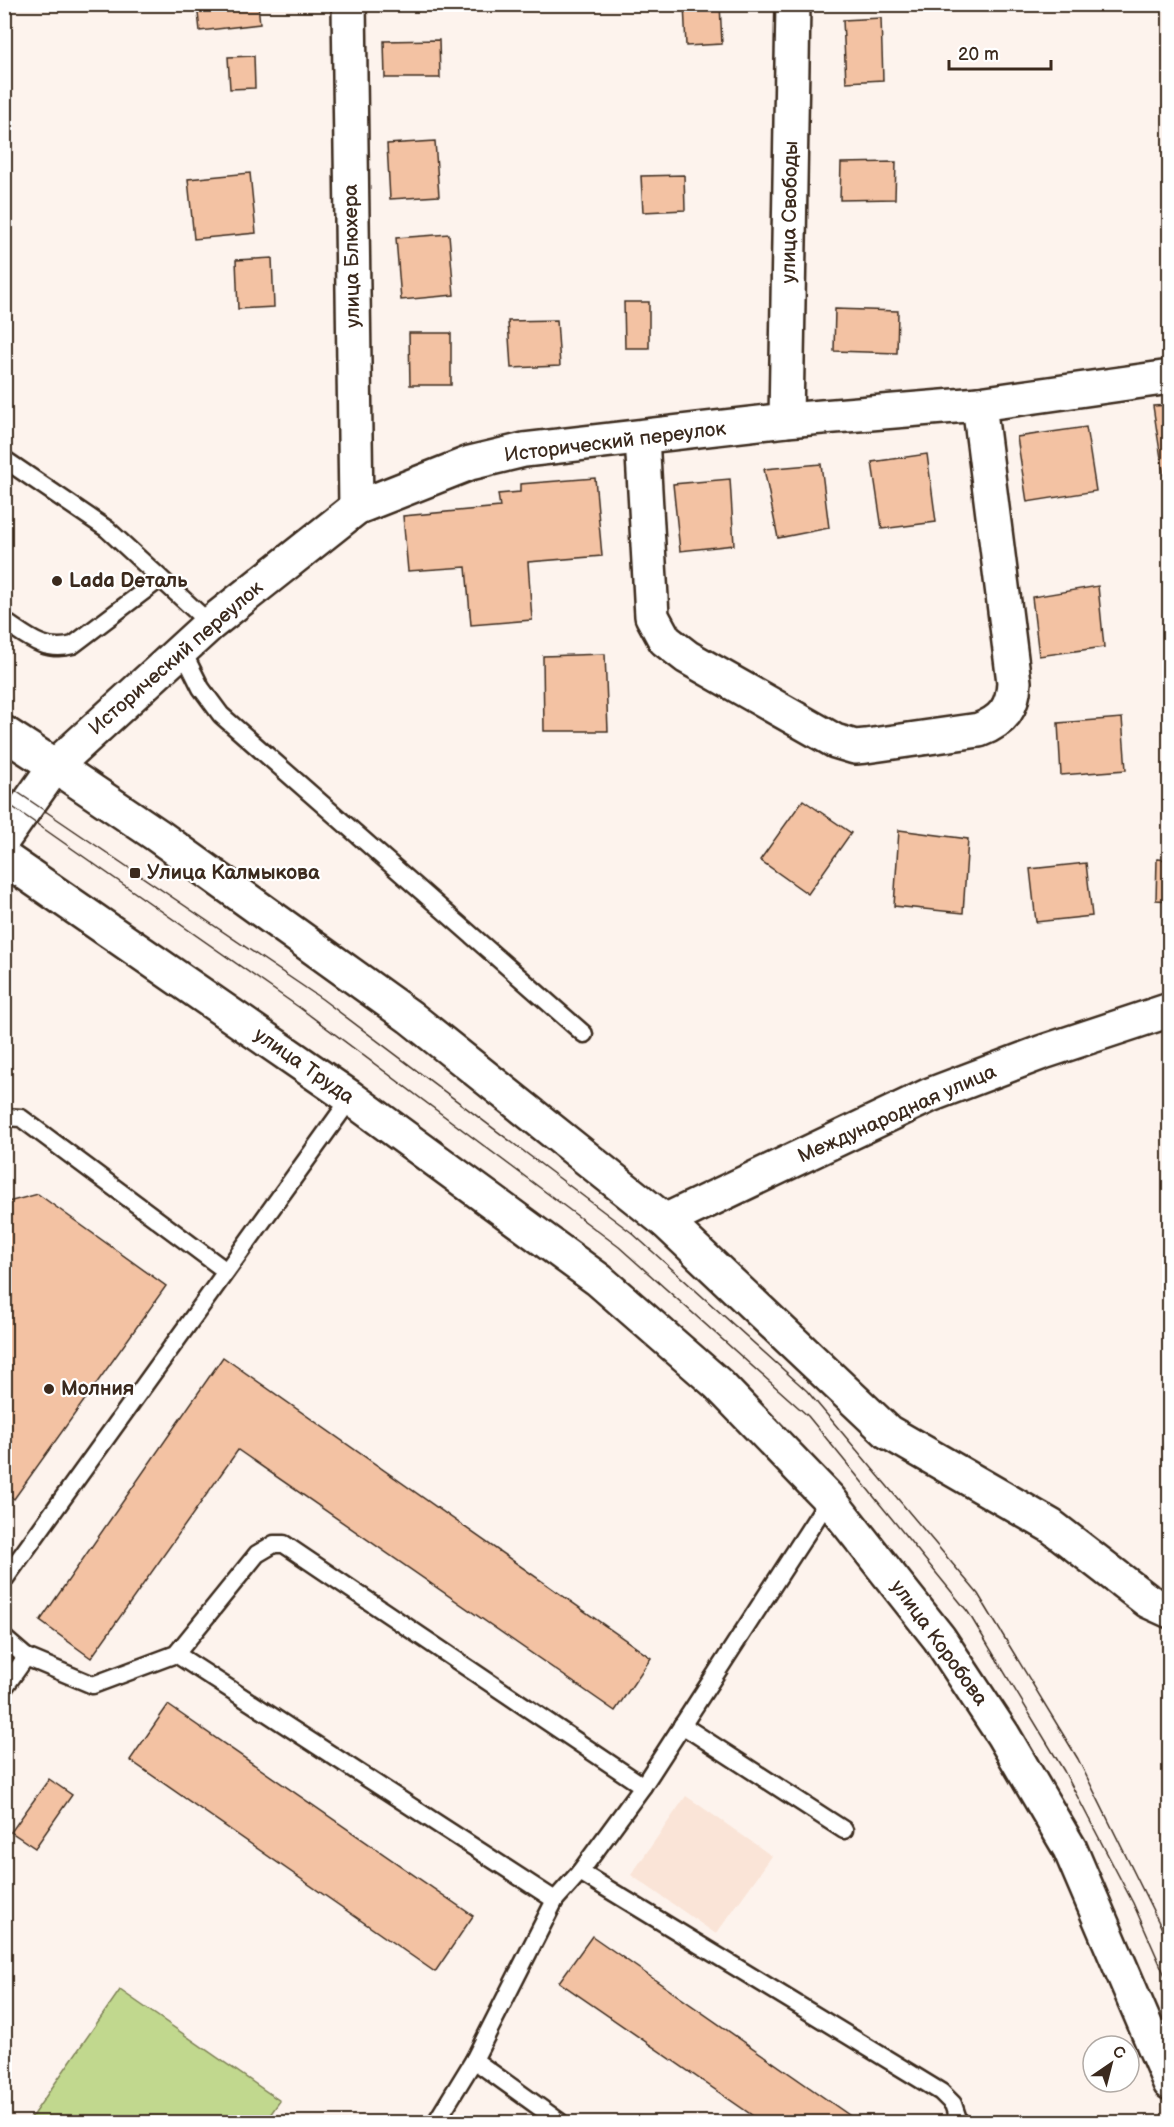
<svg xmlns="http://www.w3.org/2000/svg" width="1174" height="2127" font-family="'Balsamiq Sans',sans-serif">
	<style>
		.built { fill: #fae4d7 }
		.green { fill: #c1d88e; stroke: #7e8156; stroke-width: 1.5 }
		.building { fill: #f3c2a3; stroke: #3b2a1e; stroke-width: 1.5 }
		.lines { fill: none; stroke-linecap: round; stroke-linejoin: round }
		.lane-casing { stroke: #3b2a1e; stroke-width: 21 }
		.street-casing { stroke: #3b2a1e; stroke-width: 38 }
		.secondary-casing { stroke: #3b2a1e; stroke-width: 38 }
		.lane { stroke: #fff; stroke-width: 16 }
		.street { stroke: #fff; stroke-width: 33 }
		.secondary { stroke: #fff; stroke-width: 33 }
		.tram { stroke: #3b2a1e; stroke-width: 1.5 }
		.poi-dot { fill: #3b2a1e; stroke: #fff; stroke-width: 2 }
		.labels { text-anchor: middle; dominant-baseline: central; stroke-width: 4.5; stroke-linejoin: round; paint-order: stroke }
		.street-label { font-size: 20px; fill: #3b2a1e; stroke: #fff }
		.poi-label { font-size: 20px; font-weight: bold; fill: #3b2a1e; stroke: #fff; text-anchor: start }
	</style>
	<rect width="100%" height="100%" fill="#fdf3ed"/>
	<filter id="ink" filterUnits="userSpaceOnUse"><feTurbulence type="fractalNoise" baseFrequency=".0167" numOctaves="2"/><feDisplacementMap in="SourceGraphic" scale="12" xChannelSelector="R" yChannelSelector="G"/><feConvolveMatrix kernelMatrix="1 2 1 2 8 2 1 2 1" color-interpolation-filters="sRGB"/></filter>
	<g filter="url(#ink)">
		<path class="built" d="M686,1796L772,1856L716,1934L631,1875Z"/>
		<path class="green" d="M120,1990L280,2101L265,2122H28Z"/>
		<g class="building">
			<path d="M197,4H258L260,24L200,31Z"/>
			<path d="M684,4H720L722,44L686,46Z"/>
			<path d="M881,18L883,80L846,82L843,20Z"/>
			<path d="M439,40L440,78H385L384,41Z"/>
			<path d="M254,56L255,88L230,89L228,57Z"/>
			<path d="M435,141L439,196L390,199L387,144Z"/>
			<path d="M896,162L895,199L840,200L841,163Z"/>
			<path d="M250,173L256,233L194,239L188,179Z"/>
			<path d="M684,175L685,210L643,212L641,176Z"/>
			<path d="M449,234L454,295L401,300L396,238Z"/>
			<path d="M272,258L274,307L238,309L236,260Z"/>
			<path d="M624,302H649V348H625Z"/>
			<path d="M835,309L898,311L897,353L834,351Z"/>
			<path d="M557,320L560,366L511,368L508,321Z"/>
			<path d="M409,333H451V385H410Z"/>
			<path d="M1170,405V517L1153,406Z"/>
			<path d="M1086,427L1096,491L1027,502L1017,437Z"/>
			<path d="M927,454L936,522L882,529L872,462Z"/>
			<path d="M821,464L829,528L778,538L764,469Z"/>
			<path d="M595,478L602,556L528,562L532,620L471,625L466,567L408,571L403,516L500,507L498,494L520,492V484Z"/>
			<path d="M730,479L734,545L680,551L673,484Z"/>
			<path d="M1098,586L1104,647L1039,656L1032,597Z"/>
			<path d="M605,654L608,731H544L543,656Z"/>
			<path d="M1122,718L1126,770L1061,775L1058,723Z"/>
			<path d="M803,800L851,833L808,894L760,860Z"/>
			<path d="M899,830L968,839L963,913L894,906Z"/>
			<path d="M1157,859L1170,860V901L1156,900Z"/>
			<path d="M1086,863L1092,916L1036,922L1030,869Z"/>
			<path d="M38,1194L166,1286L14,1499L4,1492V1203Z"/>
			<path d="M223,1357L651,1658L615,1711L238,1450L91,1658L40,1621Z"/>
			<path d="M168,1705L473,1916L435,1972L130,1760Z"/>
			<path d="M49,1779L72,1795L35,1848L11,1832Z"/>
			<path d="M592,1936L859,2122H762L559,1982Z"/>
		</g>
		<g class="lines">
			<g class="lane-casing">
				<g id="lane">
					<path d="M4,459L107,529L210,624"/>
					<path d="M4,621C27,636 44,653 73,645L160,579"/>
					<path d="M182,650L201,688L221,715L584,1034"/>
					<path d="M4,1117L21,1118L226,1271"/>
					<path d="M4,1580L351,1098"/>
					<path d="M4,1638L26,1657L4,1688"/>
					<path d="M26,1657L93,1685L176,1654L257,1554L274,1544H284L643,1786L580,1872L555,1900L176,1654"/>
					<path d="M682,1725L844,1830"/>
					<path d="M643,1786L829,1499"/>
					<path d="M580,1872L941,2092L953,2104L959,2122"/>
					<path d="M474,2060L560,2122"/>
					<path d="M436,2122L474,2060L555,1900"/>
				</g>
			</g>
			<g class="street-casing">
				<g id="street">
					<path d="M349,4L356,508"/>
					<path d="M1170,377L979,404L786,420L524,450L470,463L356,508L210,624L55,766L157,835L410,1017L665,1221L888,1432L1051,1526L1148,1601L1170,1611"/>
					<path d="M786,420L793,4"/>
					<path d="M642,437L652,616L665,640L687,657L835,741L855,747L866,746L979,730C1003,721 1013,708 1014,682L979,404"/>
					<path d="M665,1221L930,1095L1043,1052L1170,1010"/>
				</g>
			</g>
			<g class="secondary-casing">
				<g id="secondary">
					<path d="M4,733L55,766L4,838"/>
					<path d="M4,858L351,1098L599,1280L718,1384L829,1499L939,1638L1003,1735L1070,1849L1170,2083"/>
				</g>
			</g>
			<use href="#lane" class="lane"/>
			<use href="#street" class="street"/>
			<use href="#secondary" class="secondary"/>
			<g class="tram">
				<path d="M4,783L322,999L632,1233L807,1391L978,1594L1078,1759L1170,1945"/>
				<path d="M4,801L300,1008L619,1247L808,1416L968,1612L1064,1771L1133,1903L1170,1987"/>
			</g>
		</g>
	</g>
	<g class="poi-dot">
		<circle cx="57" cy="581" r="6"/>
		<rect x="129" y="867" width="12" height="12" rx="3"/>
		<circle cx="49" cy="1389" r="6"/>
	</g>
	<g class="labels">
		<g class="street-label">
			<text transform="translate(790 212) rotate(-89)">улица Свободы</text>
			<text transform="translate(352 256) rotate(-91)">улица Блюхера</text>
			<text transform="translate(615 442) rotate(-7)">Исторический переулок</text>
			<text transform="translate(176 658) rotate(-41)">Исторический переулок</text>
			<text transform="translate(304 1066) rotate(35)">улица Труда</text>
			<text transform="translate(897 1114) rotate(-24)">Международная улица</text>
			<text transform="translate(939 1643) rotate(54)">улица Коробова</text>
		</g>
		<g class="poi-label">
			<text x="69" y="581">Lada Dеталь</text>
			<text x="147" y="873">Улица Калмыкова</text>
			<text x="61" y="1389">Молния</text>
		</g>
	</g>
	<rect width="1174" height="2127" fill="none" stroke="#fff" stroke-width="24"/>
	<rect x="12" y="12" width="1150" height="2103" fill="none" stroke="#3b2a1e" stroke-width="2" filter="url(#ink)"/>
	<g transform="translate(1111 2064) rotate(35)"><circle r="28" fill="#ffffff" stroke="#b1aaa5" stroke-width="1.5"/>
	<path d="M0-4.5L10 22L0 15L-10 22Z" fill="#3b2a1e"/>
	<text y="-9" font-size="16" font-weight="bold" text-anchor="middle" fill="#3b2a1e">С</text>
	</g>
	<path d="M949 60v9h102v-9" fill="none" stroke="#3b2a1e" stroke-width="3"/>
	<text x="958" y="60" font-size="18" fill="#3b2a1e" stroke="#ffffff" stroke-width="4.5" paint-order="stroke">20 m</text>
</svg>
